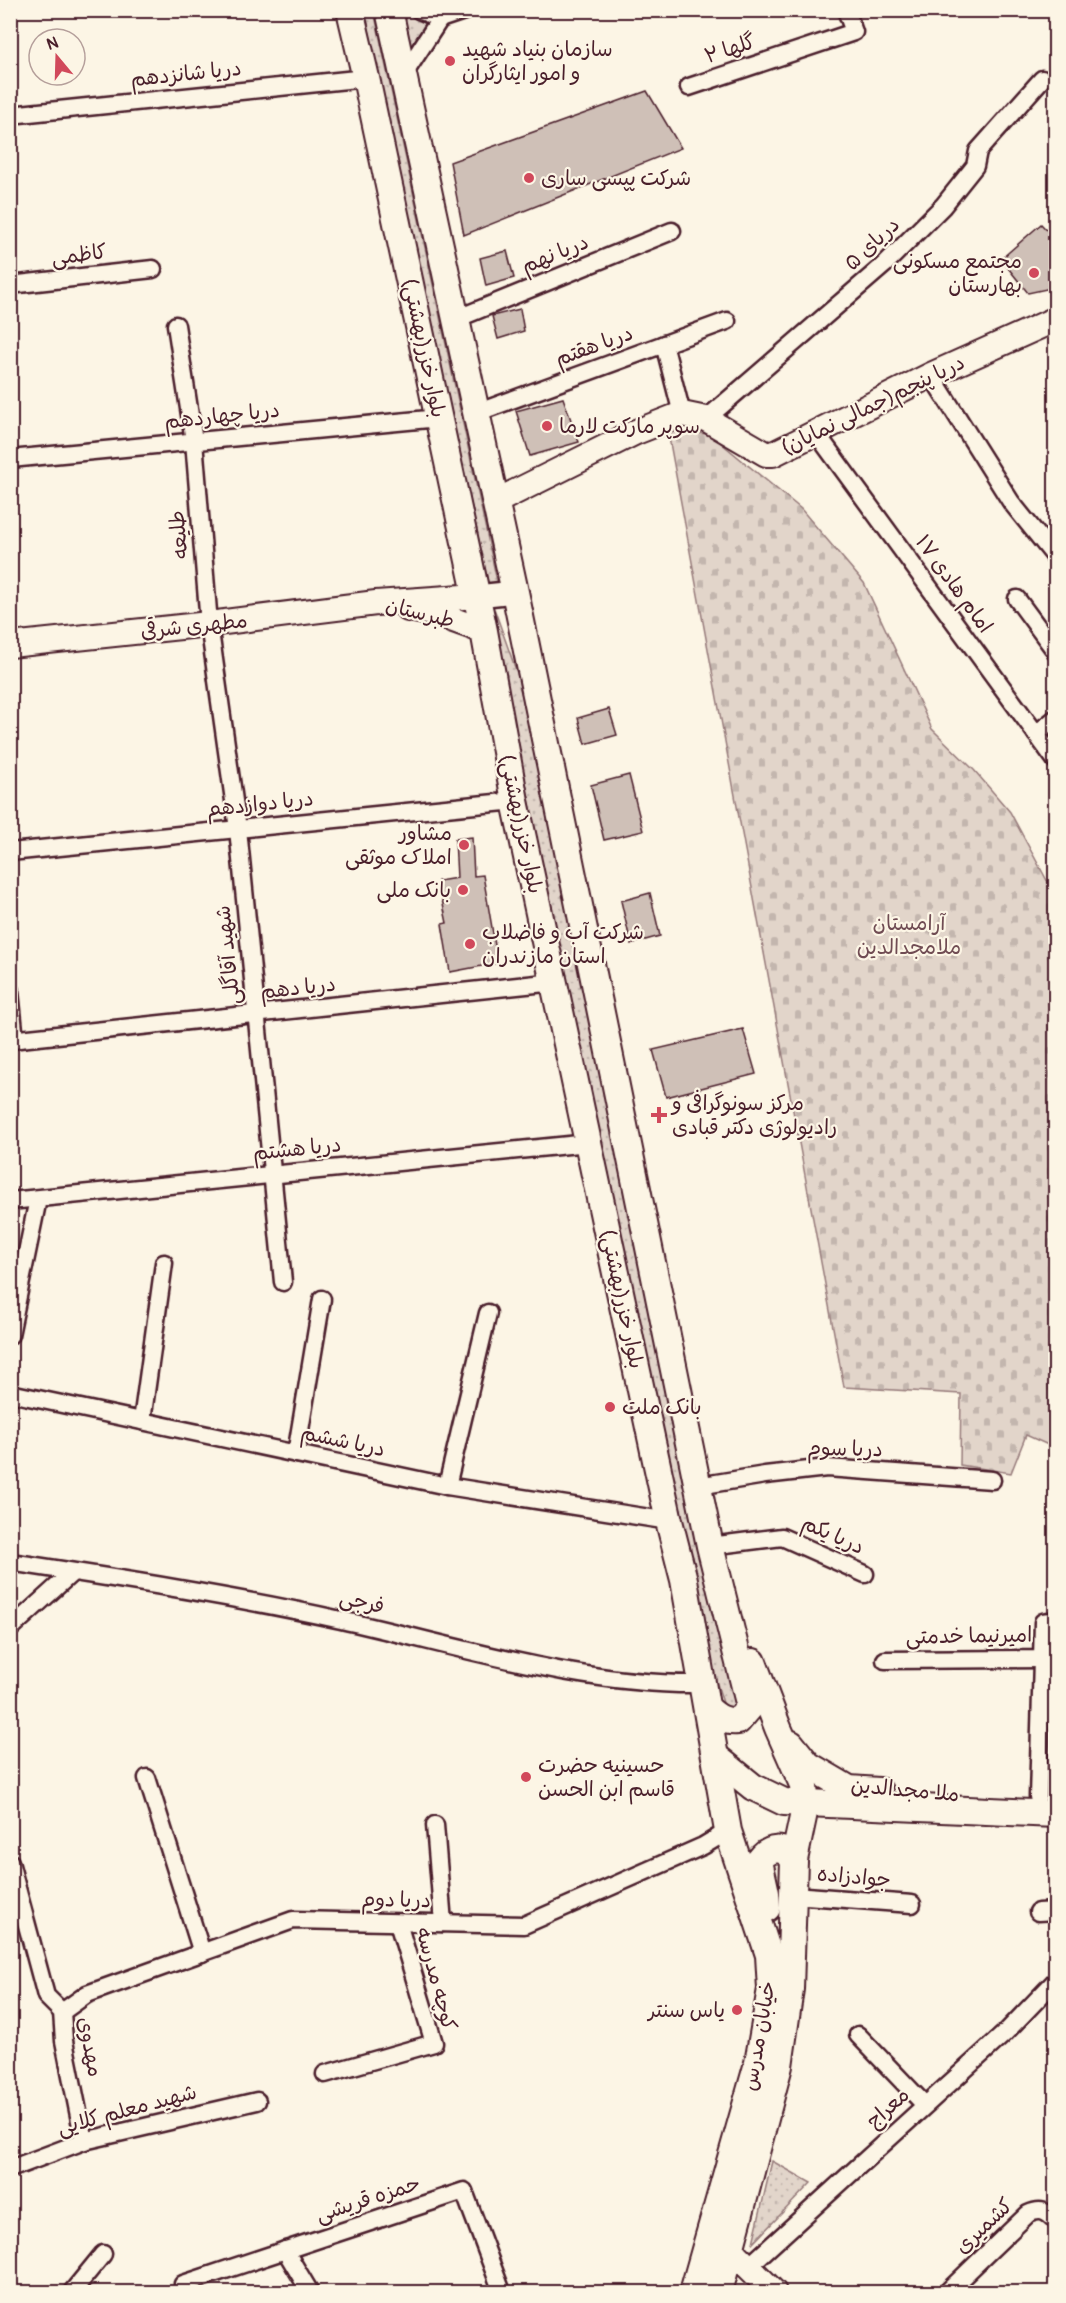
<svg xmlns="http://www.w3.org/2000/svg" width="1066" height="2303" font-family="Pangolin,'Playpen Sans Arabic',sans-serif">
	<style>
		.grass { fill: url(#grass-dots); stroke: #967a7a; stroke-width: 1.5 }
		.cemetery { fill: url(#cemetery-stones); stroke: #967a7a; stroke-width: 1.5 }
		.building { fill: #cfc0b7; stroke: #4a1f2b; stroke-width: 1.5 }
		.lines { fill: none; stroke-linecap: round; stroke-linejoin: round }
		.minor-casing { stroke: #4a1f2b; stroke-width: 21 }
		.tertiary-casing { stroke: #4a1f2b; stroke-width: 26 }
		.secondary-casing { stroke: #4a1f2b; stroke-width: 28 }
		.primary-casing { stroke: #4a1f2b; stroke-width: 30 }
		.minor { stroke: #fcf5e5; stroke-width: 16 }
		.tertiary { stroke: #fcf5e5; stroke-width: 21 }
		.secondary { stroke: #fcf5e5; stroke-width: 24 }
		.primary { stroke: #fcf5e5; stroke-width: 26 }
		.poi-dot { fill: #d1495b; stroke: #fcf5e5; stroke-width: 2 }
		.labels { text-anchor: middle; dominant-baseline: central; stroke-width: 4.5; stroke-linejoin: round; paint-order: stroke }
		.poi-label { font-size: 21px; fill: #4a1f2b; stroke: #fcf5e5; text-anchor: start }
		.street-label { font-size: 21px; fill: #4a1f2b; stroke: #fcf5e5 }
		.park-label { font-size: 21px; fill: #704c53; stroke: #fcf5e5 }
	</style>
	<defs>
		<pattern id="grass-dots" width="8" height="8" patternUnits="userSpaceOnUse" patternTransform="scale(1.5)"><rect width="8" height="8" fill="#e2d5ca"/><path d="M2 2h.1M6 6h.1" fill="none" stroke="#c3b6ae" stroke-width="1.8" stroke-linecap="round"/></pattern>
		<pattern id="cemetery-stones" width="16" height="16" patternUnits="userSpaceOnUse" patternTransform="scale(1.5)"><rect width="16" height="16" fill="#e2d5ca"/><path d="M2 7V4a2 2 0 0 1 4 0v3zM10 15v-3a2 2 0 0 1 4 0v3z" fill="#c3b6ae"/></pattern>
	</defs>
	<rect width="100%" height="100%" fill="#fcf5e5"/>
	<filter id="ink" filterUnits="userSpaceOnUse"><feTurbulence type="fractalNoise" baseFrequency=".0167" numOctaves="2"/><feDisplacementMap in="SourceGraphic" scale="12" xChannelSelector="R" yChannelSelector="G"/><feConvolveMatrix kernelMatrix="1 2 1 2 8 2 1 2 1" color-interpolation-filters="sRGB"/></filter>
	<g filter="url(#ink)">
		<g class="grass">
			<path d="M365,11H374L498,586L489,587Z"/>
			<path d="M398,11H407L431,22L408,55Z"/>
			<path d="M495,611L517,673L737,1699L736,1705L727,1709L724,1706L684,1580L493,618Z"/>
			<path d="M772,2161L811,2183L753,2243Z"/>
		</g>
		<path class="cemetery" d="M668,432L710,434L801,509L864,583L932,729L974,770L1010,812L1051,888L1056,922L1055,1448L1026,1435L1011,1473L960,1465L961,1394L844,1387Z"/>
		<g class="building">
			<path d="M647,91L681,148L464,235L450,162Z"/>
			<path d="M1041,224L1056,240V287L1028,293L1001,259Z"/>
			<path d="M507,251L514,278L486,286L480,258Z"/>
			<path d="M520,309L524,331L498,339L492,316Z"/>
			<path d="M563,398L579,442L530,456L516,411Z"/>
			<path d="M609,709L617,735L585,744L578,718Z"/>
			<path d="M629,775L643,831L604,840L591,785Z"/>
			<path d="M472,837L474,876L483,875L498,963L450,972L442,924L447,923L438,881L457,878L455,839Z"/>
			<path d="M650,893L660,936L631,944L621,901Z"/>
			<path d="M743,1029L756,1074L666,1097L653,1050Z"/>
		</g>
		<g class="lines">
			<g class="minor-casing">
				<g id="minor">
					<path d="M419,10L440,19"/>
					<path d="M440,19L467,10"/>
					<path d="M403,76L440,19"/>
					<path d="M689,87L854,32L846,10"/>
					<path d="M10,115L366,78"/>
					<path d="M10,285L153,269"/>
					<path d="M456,319L672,231"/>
					<path d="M176,325L194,441L209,624L238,829L283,1282"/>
					<path d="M664,344L682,414"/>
					<path d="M931,375L1011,502L1056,558"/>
					<path d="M476,413L727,321"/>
					<path d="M706,419L884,265L943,206L975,166L978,151L1042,79"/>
					<path d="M817,434L1056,761"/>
					<path d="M10,459L439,418"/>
					<path d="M1017,599L1056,652"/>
					<path d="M1036,734L1056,718"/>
					<path d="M10,852L515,801"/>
					<path d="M10,991L15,1040"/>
					<path d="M10,1040L555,982"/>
					<path d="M10,1201L589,1143"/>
					<path d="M10,1335L38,1199"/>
					<path d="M10,1393L447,1486L669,1521"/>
					<path d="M142,1421L164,1263"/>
					<path d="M296,1454L322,1299"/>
					<path d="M447,1486L488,1313"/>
					<path d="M698,1486L765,1475L827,1468L992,1480"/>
					<path d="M710,1546L782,1537L865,1574"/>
					<path d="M10,1562C121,1579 232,1596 341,1620C459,1646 581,1686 702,1684"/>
					<path d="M10,1629L73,1572"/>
					<path d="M885,1660L1042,1659L1043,1622L1056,1620"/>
					<path d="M147,1778L202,1953"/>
					<path d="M1038,1797L1042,1659"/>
					<path d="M435,1825L443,1923"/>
					<path d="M10,1862L46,1996L62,2012L64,2041L84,2141"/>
					<path d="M793,1895L912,1904"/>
					<path d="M1038,1912L1056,1911"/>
					<path d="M62,2012L87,1994L293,1920L524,1925L703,1846L728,1831"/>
					<path d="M858,2035L925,2105"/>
					<path d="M325,2074L434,2043L398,1923"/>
					<path d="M10,2169L84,2141L257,2101"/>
					<path d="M285,2250L310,2292"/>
					<path d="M749,2266L1005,2033L1056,1980"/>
					<path d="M183,2284L464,2191L502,2292"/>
					<path d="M72,2292L103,2254"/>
					<path d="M947,2292L1028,2214C1041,2208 1046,2211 1056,2221"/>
				</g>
			</g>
			<g class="tertiary-casing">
				<path id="tertiary" d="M477,596L515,592"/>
			</g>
			<g class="secondary-casing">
				<g id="secondary">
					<path d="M495,502L636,432L682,414L706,419L766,454H773L931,375L1056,319"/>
					<path d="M408,609L437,614L484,631"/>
					<path d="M10,645L209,624L376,603L477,596"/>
					<path d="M731,2250L774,2292"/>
				</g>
			</g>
			<g class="primary-casing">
				<g id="primary">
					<path d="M350,10L366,78L484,631L515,801L669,1521L684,1580L728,1831L769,1955L771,1989L758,2063L693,2292"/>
					<path d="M389,10L515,592L710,1546L750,1707L738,1721C724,1722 718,1718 707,1708"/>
					<path d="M791,1744L808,1765L849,1789L879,1791"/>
					<path d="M716,1757L753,1787L784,1802L1056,1814"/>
					<path d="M767,1908L766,1893L759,1861C769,1847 783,1845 794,1860"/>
					<path d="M719,2292L779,2066L790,1989L794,1860L806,1803L804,1787L778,1728L753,1662"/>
				</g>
			</g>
			<use href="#minor" class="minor"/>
			<use href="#tertiary" class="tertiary"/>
			<use href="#secondary" class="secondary"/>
			<use href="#primary" class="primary"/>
		</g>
	</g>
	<g class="poi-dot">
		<circle cx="450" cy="61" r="6"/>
		<circle cx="529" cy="178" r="6"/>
		<circle cx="1034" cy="273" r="6"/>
		<circle cx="547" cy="426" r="6"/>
		<circle cx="464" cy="845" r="6"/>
		<circle cx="463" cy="890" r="6"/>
		<circle cx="470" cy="944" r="6"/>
		<path d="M656 1106h6v6h6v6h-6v6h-6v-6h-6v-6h6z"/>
		<circle cx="610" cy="1407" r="6"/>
		<circle cx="526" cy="1777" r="6"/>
		<circle cx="737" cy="2010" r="6"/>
	</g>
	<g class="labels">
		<g class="poi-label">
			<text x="462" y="49">سازمان بنیاد شهید<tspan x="462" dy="24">و امور ایثارگران</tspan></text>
			<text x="541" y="178">شرکت پپسی ساری</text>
			<text x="1022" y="261" text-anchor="end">مجتمع مسکونی<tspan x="1022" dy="24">بهارستان</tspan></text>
			<text x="559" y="426">سوپر مارکت لارما</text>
			<text x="452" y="833" text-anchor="end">مشاور<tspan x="452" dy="24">املاک موثقی</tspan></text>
			<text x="451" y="890" text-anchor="end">بانک ملی</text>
			<text x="482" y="932">شرکت آب و فاضلاب<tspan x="482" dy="24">استان مازندران</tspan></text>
			<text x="672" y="1103">مركز سونوگرافی و<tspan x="672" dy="24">راديولوژی دكتر قبادی</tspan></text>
			<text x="622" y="1407">بانک ملت</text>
			<text x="538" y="1765">حسینیه حضرت<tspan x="538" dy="24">قاسم ابن الحسن</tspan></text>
			<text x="725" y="2010" text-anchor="end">یاس سنتر</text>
		</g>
		<g class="street-label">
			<text transform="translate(730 49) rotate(-18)">گلها ۲</text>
			<text transform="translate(186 74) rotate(-6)">دریا شانزدهم</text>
			<text transform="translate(872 244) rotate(-43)">دریای ۵</text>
			<text transform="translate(555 254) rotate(-22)">دریا نهم</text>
			<text transform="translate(79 255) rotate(-7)">کاظمی</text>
			<text transform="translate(594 346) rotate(-20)">دریا هقتم</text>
			<text transform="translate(424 348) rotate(78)">بلوار خزر(بهشتی)</text>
			<text transform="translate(873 405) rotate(-26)">دریا پنجم(جمالی نمایان)</text>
			<text transform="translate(222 416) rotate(-6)">دریا چهاردهم</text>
			<text transform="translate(179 535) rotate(-95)">طلیعه</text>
			<text transform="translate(954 584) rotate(54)">امام هادی ۱۷</text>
			<text transform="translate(420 613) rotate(14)">طبرستان</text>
			<text transform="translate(194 626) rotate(-6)">مطهری شرقی</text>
			<text transform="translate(260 804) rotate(-6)">دریا دوازدهم</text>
			<text transform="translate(521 824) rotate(78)">بلوار خزر(بهشتی)</text>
			<text transform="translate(228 955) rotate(-96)">شهید آقاگلی</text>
			<text transform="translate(298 988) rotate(-6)">دریا دهم</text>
			<text transform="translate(297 1149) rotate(-6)">دریا هشتم</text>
			<text transform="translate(622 1299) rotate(78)">بلوار خزر(بهشتی)</text>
			<text transform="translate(343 1441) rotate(12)">دریا ششم</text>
			<text transform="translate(845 1449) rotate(1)">دریا سوم</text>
			<text transform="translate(833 1535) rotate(24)">دریا یکم</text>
			<text transform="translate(362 1602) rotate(13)">فرجی</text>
			<text transform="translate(969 1636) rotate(-1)">امیرنیما خدمتی</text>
			<text transform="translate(905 1790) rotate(5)">ملا مجدالدین</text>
			<text transform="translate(854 1877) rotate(5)">جوادزاده</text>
			<text transform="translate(396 1900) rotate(1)">دریا دوم</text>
			<text transform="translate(436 1979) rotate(75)">کوچه مدرسه</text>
			<text transform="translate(759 2036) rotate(-80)">خیابان مدرس</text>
			<text transform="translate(90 2047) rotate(80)">مهدوی</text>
			<text transform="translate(888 2108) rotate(-42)">معراج</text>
			<text transform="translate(127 2110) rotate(-15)">شهید معلم کلایی</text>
			<text transform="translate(368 2199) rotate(-18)">حمزه قریشی</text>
			<text transform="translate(984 2226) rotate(-43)">کشمیری</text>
		</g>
		<g class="park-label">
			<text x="909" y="923">آرامستان<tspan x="909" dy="24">ملامجدالدین</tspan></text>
		</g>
	</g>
	<rect width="1066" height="2303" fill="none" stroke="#fcf5e5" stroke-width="36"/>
	<rect x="18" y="18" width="1030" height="2267" fill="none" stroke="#4a1f2b" stroke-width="2" filter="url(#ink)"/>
	<g transform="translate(57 57) rotate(341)"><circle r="28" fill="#fcf5e5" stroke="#b59f9b" stroke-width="1.5"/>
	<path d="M0-4.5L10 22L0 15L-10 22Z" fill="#d1495b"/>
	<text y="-9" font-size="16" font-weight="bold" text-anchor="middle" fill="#4a1f2b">N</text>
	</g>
</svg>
